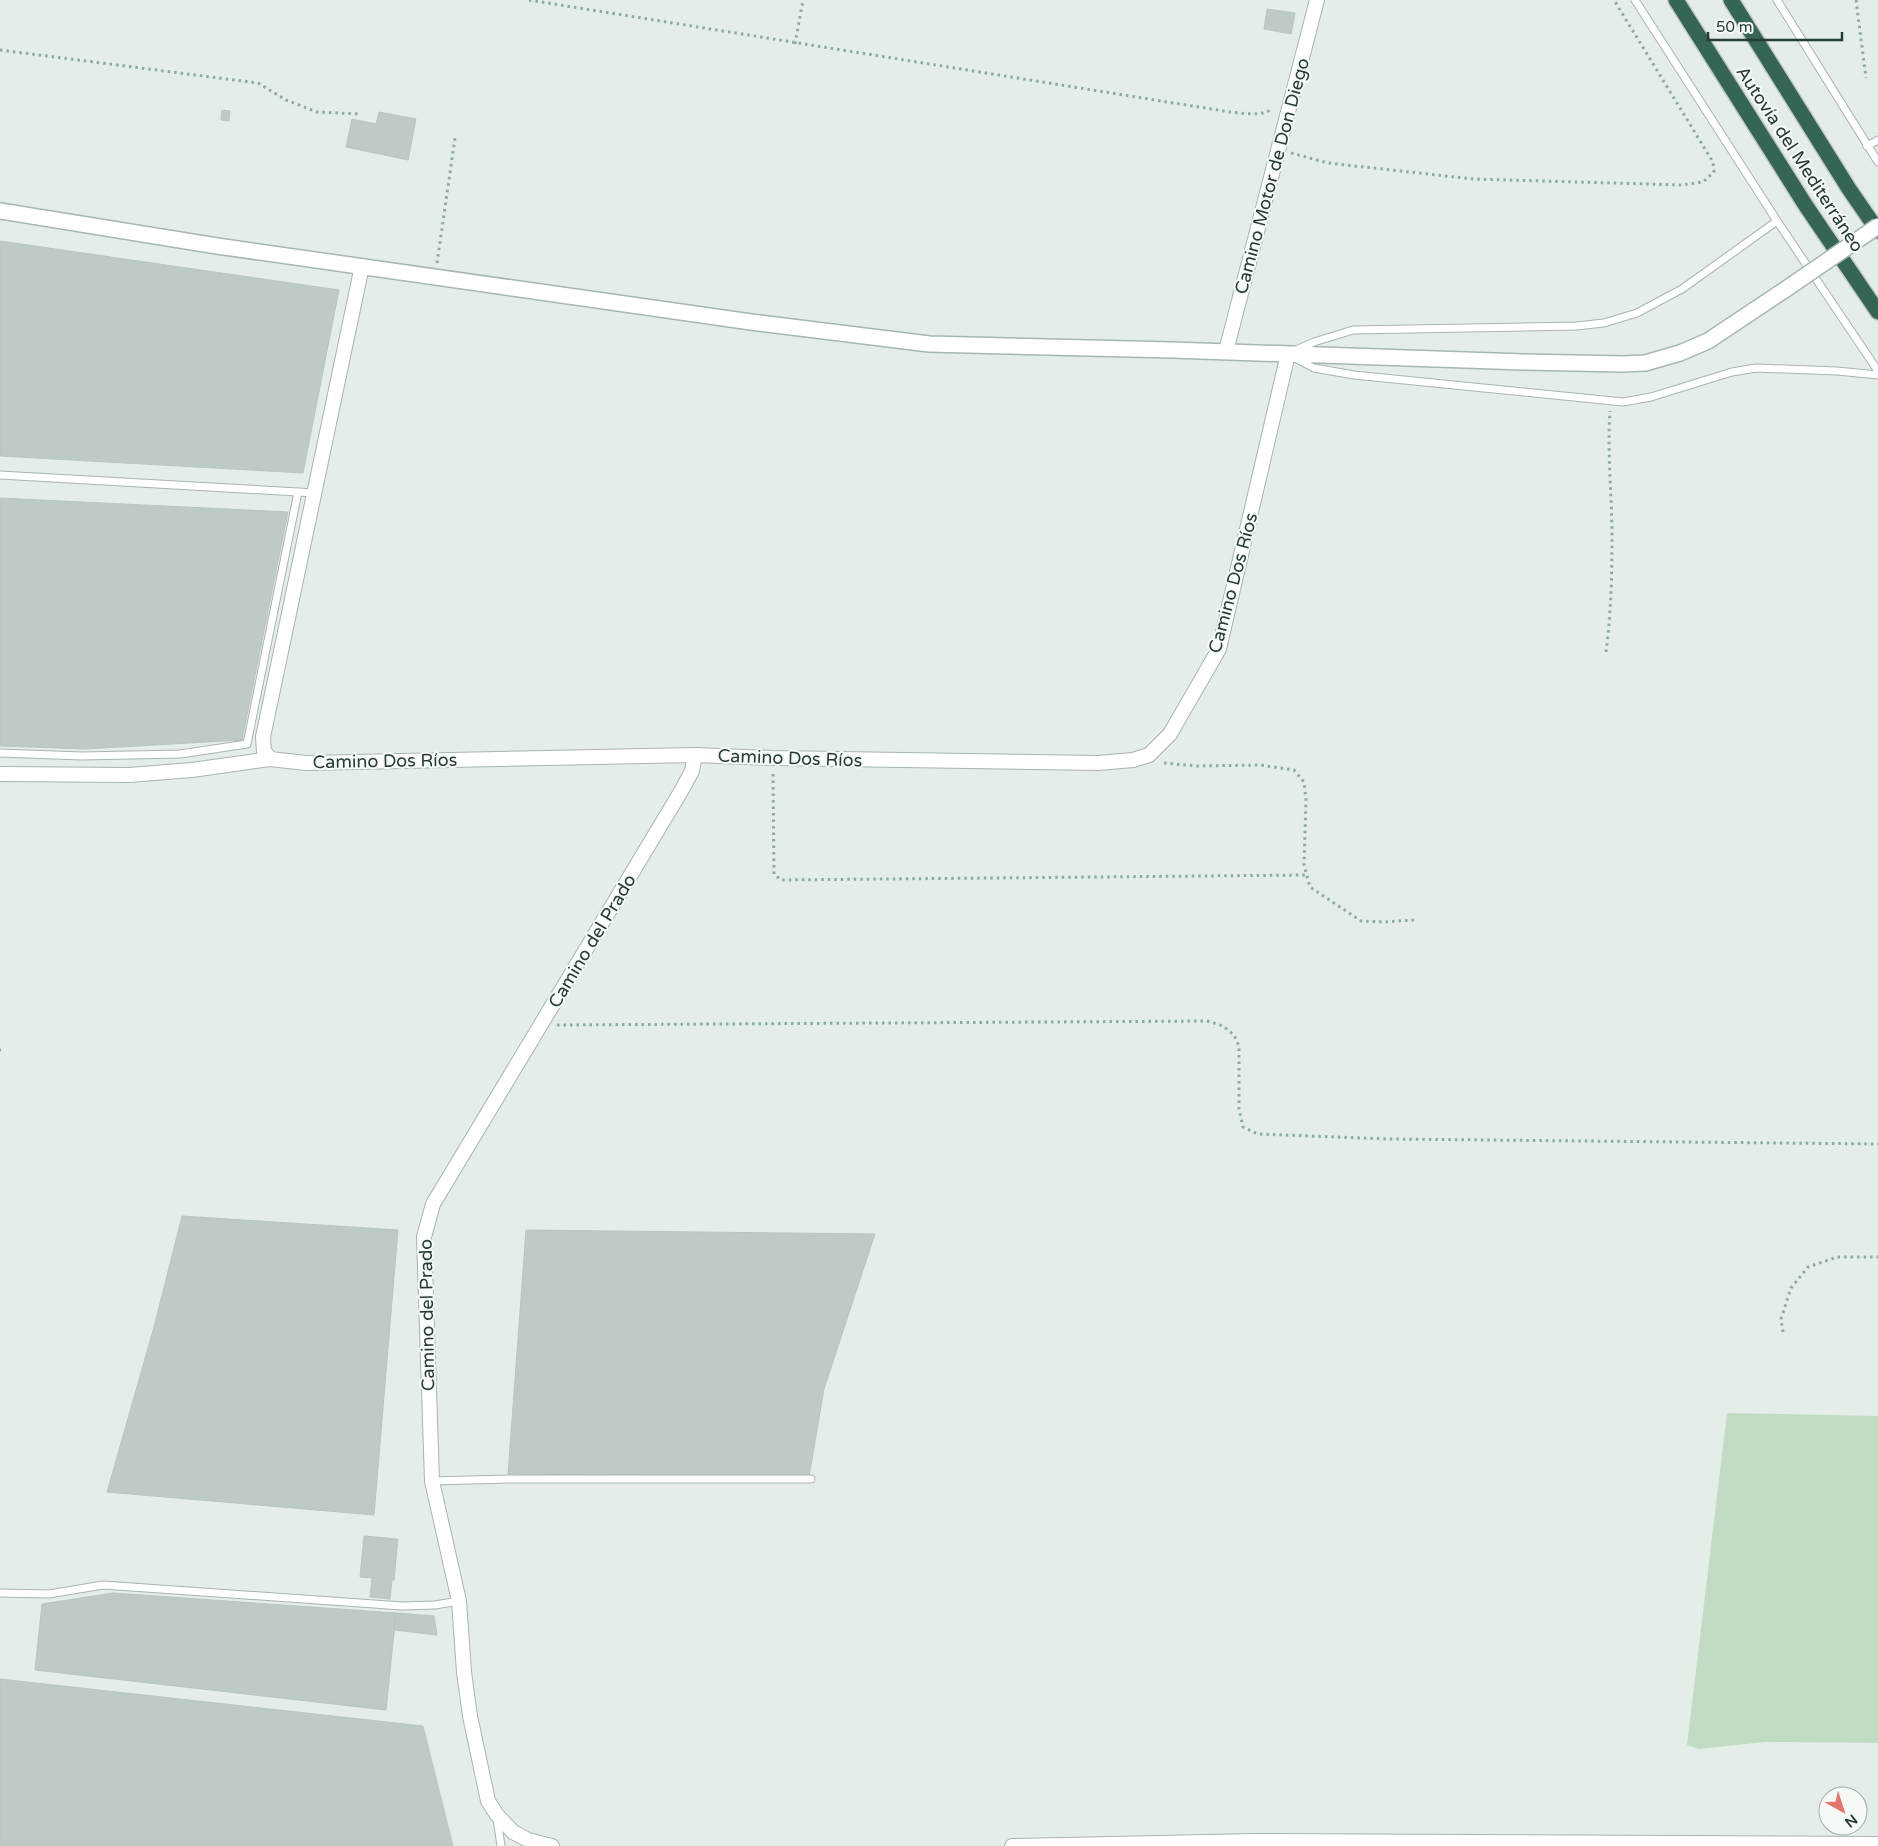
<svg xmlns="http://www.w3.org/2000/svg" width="1878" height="1846" font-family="'Varela Round',sans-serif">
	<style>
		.green { fill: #c1dcc3 }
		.building { fill: #becac4; stroke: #b8c6be }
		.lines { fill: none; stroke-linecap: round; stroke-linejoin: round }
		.lane-casing { stroke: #a8b5ae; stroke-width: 9 }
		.street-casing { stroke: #a8b5ae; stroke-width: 16 }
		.secondary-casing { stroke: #a5b8ae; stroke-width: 18 }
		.highway-casing { stroke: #c2c9c6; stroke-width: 18 }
		.path { stroke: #89ad9c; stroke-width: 3; stroke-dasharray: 2.5 4; stroke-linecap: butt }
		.lane { stroke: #fff; stroke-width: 7 }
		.street { stroke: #fff; stroke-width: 14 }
		.secondary { stroke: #fff; stroke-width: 15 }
		.highway { stroke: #356654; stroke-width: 15 }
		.secondary-bridge-casing { stroke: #a5b8ae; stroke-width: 18; stroke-linecap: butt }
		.secondary-bridge { stroke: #fff; stroke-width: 15 }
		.labels { text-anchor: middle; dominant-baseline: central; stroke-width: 4; stroke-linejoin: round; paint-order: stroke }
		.street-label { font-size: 18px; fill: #263d33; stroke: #f6faf7 }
	</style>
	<rect width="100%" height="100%" fill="#e5ede8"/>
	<path class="green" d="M1727,1413L1878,1416V1743L1765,1742L1699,1749L1687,1745Z"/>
	<g class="building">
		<path d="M1267,9L1295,13L1291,34L1264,29Z"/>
		<path d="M222,110L230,111L229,121L221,120Z"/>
		<path d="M379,112L416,119L408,160L346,147L352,119L376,124Z"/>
		<path d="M0,241L339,290L303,473L0,456Z"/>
		<path d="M0,498L288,512L242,740L85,749L0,746Z"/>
		<path d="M182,1216L398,1230L374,1515L107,1492L154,1327Z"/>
		<path d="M526,1230L875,1234L824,1389L809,1477L508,1474Z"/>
		<path d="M364,1536L398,1539L394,1580H392L390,1599L370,1597L372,1578L360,1577Z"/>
		<path d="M113,1593L396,1613L386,1710L35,1670L42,1604Z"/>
		<path d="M396,1613L434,1616L437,1635L394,1630Z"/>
		<path d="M0,1679L423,1726L453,1846H0Z"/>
	</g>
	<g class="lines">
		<g class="lane-casing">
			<g id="lane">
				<path d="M1635,0L1777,221L1878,371"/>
				<path d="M1777,0L1878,162"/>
				<path d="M1867,146L1878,140"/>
				<path d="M1296,350L1314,342L1353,330L1576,326L1604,323L1637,313L1682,289L1777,221"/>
				<path d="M1295,358L1314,368L1354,375L1623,402L1651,397L1732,372L1756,368L1837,371L1878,375"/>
				<path d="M0,475L315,493"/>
				<path d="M0,753L82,756L180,754L247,744L298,492"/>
				<path d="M432,1481L509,1479H811"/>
				<path d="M0,1593L49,1594L103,1585L402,1606L435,1605L459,1601"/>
				<path d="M497,1818L501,1846"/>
			</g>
		</g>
		<g class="street-casing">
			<g id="street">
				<path d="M1226,351L1317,0"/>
				<path d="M270,759L264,751L263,737L362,266"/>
				<path d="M0,774L129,775L192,770L270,759L306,763L695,755L773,758L1098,763L1133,760L1149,755L1170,734L1219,649L1288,354"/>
				<path d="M552,1846L528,1840L513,1832L497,1815L488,1801L470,1716L464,1672L459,1601L432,1481L424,1237L433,1204L680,793L692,771L695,755"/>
				<path d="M1012,1846L1255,1841L1878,1844"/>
			</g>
		</g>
		<g class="secondary-casing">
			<path id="secondary" d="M0,211L217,246L751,322L929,344L1172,350L1523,362L1623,364L1645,363L1680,353L1708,341L1786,289"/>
		</g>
		<g class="highway-casing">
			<g id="highway">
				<path d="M1676,0L1806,206L1878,312"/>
				<path d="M1731,0L1849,189L1878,231"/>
			</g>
		</g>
		<g class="path">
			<path d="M529,0L1230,112C1243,113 1261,117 1272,109"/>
			<path d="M1856,0L1866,78"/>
			<path d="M795,44L803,0"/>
			<path d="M0,50L258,83L286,100L317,112L361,114"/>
			<path d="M1291,153L1328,163L1473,179L1682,185L1703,182L1714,172L1713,162L1614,0"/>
			<path d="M437,263L455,138"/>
			<path d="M1606,652C1611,614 1612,575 1612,537C1612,495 1607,453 1610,411"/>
			<path d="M1164,763L1197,766L1260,765L1294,770L1304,782L1306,799L1304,865L1310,887L1361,921L1384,922L1414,920"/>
			<path d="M773,774L774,874L781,880L1306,875"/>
			<path d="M557,1025L1207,1021L1223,1026L1234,1035L1239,1046V1109L1243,1127L1258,1134L1389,1139L1878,1144"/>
			<path d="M0,1050H1"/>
			<path d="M1783,1332L1781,1319L1791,1288L1808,1267L1837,1257H1878"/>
		</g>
		<use href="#lane" class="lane"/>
		<use href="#street" class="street"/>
		<use href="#secondary" class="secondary"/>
		<use href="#highway" class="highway"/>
		<g class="secondary-bridge-casing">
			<path id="secondary-bridge" d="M1786,289L1878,226"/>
		</g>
		<use href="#secondary-bridge" class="secondary-bridge"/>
	</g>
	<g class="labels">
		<g class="street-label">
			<text transform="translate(1800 159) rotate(57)">Autovía del Mediterráneo</text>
			<text transform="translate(1272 176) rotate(-75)">Camino Motor de Don Diego</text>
			<text transform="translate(1233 583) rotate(-75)">Camino Dos Ríos</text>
			<text transform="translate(790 758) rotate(2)">Camino Dos Ríos</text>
			<text transform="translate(385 761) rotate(-1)">Camino Dos Ríos</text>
			<text transform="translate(592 941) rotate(-59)">Camino del Prado</text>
			<text transform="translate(427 1315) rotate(-91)">Camino del Prado</text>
		</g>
	</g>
	<g transform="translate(1843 1811) rotate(141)"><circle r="24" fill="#f6faf7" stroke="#a3aea9"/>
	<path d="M0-4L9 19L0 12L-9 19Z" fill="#e4756c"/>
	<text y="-8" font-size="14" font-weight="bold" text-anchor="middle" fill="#263d33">N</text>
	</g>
	<path d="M1708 32v8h134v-8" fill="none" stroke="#263d33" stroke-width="2.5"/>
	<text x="1716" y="32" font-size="15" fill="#263d33" stroke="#f6faf7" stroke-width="4" paint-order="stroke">50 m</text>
</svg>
